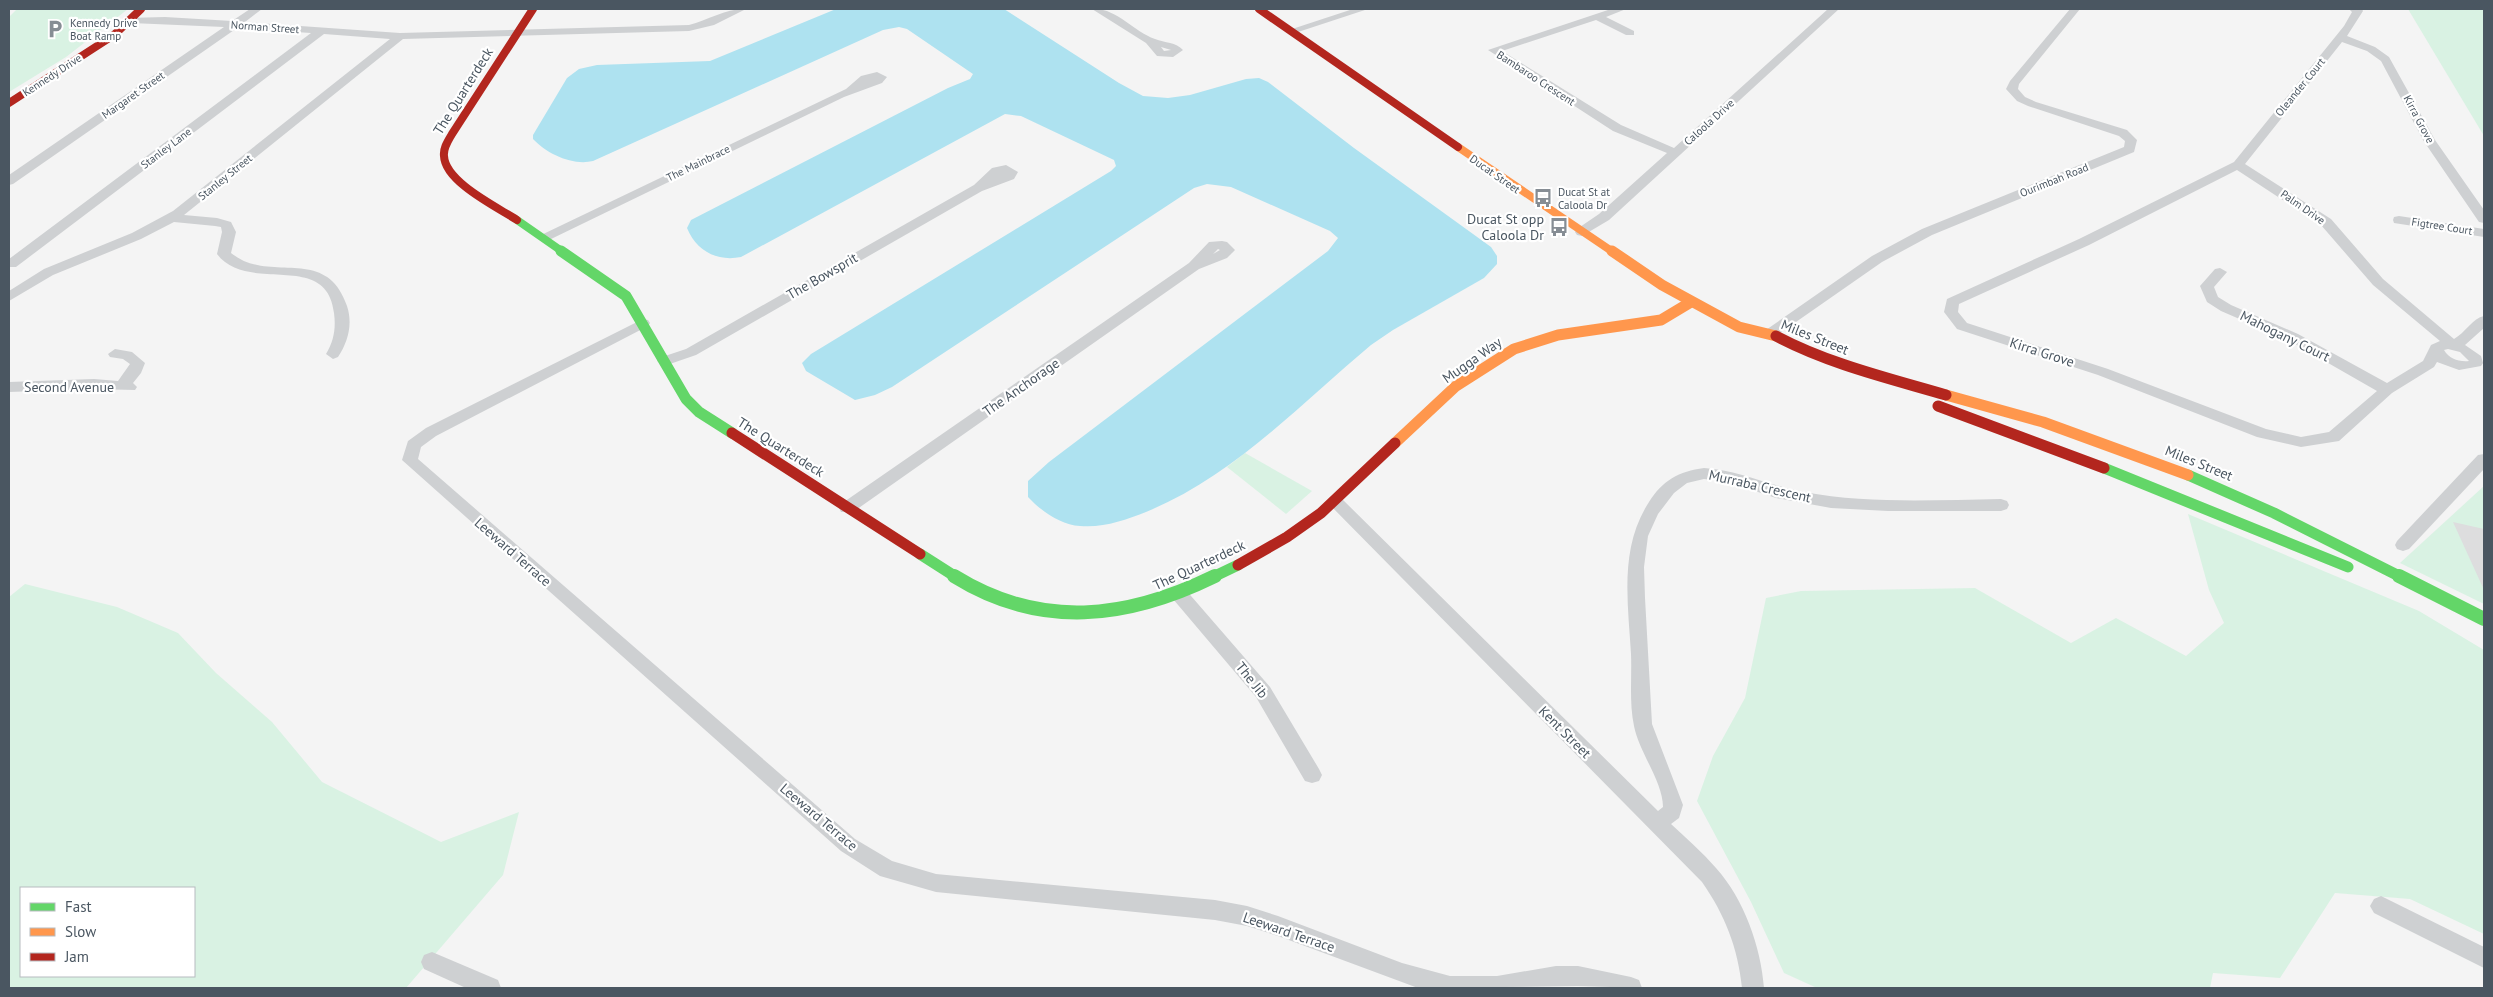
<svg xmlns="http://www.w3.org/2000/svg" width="2493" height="997" font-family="'PT Sans',sans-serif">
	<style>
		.green { fill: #d9f2e3; fill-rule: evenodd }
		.water { fill: #aee2f0 }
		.building { fill: #ddddde }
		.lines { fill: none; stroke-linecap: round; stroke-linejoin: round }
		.street { fill: #ced0d2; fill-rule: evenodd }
		.fast-far2 { stroke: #63d668; stroke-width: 8 }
		.fast-far1 { stroke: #63d668; stroke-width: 11 }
		.fast { stroke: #63d668; stroke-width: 14 }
		.slow-far1 { stroke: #ff974d; stroke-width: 8 }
		.slow { stroke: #ff974d; stroke-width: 11 }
		.jam-far1 { stroke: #b3261e; stroke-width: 8 }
		.jam { stroke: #b3261e; stroke-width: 11 }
		.labels { text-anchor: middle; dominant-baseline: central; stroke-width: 4.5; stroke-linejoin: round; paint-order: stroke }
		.far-poi-label { font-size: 11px; fill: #4a5661; stroke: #fff; text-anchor: start }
		.far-street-label { font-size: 11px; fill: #4a5661; stroke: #fff }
		.street-label { font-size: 14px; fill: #4a5661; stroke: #fff }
		.poi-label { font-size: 14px; fill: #4a5661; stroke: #fff; text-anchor: end }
	</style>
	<rect width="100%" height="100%" fill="#f4f4f4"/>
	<g class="green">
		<path d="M17,9H128L66,57L9,92V17Z"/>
		<path d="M2408,9H2484V136Z"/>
		<path d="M1245,453L1312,491L1286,514L1227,467Z"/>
		<path d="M2484,486V604L2400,563Z"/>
		<path d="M2188,514L2419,611L2484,650V934L2410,899L2335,893L2280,978L2213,973L2210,988H1817L1784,973L1751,902L1697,801L1713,756L1745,698L1766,598L1801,591L1975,588L2071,643L2116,618L2186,656L2224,623L2209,590Z"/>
		<path d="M25,584L117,607L178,633L216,673L272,722L322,782L441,842L519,812L503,875L406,988H9V597ZM21,888H194V976H21Z"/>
	</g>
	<path class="water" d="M836,9H1004L1119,83L1143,96L1168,98L1190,95L1246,79L1259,78L1268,82L1354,148L1491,247L1497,256V264L1484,278L1393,330L1371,345C1299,405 1234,476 1146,512C1125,520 1104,528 1080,526C1061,525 1041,511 1028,497V481L1049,462L1328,251L1338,238L1330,231L1231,187L1207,184L1194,188L892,387L875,395L855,400L806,371L802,363L811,354L834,340L1111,171L1116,166L1114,160L1021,116L1005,114L741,257C716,262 696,250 687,228L691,220L948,88L970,79L973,74L907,29L899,27L883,30L593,161C573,166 547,154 533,139V135L567,78L579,69L597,65L710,61Z"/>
	<path class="building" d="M2453,522L2484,529V590Z"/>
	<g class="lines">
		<g class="street">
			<path d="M250,9H262L245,22L400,33L689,25C708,20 727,8 746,9L714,25L689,31L403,39L184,215L217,218L231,222L236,232L231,253C270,285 326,244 347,306C353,324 348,342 338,357L333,359L326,354C334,341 336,328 334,313C327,249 248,295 217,254L222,232L221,227L215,226L174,222L141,239L53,275L9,301V291L44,269L132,233L173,211L390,39L324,34L16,267H9V259L311,33L237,28L13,184L9,185V175L224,27L131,23L127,22V18L165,17L232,21Z"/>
			<path d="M1092,9C1116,7 1133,31 1155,39C1165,43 1176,42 1183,50L1173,57L1157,56L1146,43ZM1161,47L1171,50L1164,51Z"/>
			<path d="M1353,9H1368L1295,33L1291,34L1286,31Z"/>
			<path d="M1611,9H1626L1606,17L1634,31V35H1626L1596,20L1502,51L1621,125L1674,148L1828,9H1839L1609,220L1582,236L1577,235L1575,232L1577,229L1599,214L1667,153L1613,131L1488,50Z"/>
			<path d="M2070,9H2080L2019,84L2018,89L2025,97L2036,102L2127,130L2137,140L2134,152L1932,235L1882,262L1773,338H1763L1761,335L1763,332L1872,256L1922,229L2124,147L2125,141L2119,136L2028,106L2017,101L2006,89L2010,81Z"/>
			<path d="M2349,9H2362L2363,11L2347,36L2375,47L2389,57L2435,140L2484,210V223L2479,222L2423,140L2381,61L2367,51L2342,42L2245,164L2331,219L2383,279L2454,339C2465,333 2473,318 2484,316V328L2465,345L2481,356L2483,363L2481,366L2459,370L2437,362L2434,367L2392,393L2339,441L2301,447L2257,437L2098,375L1957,329L1944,312L1947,299L2079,239L2234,162L2344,26L2352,12ZM2237,170L2321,225L2373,285L2440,341L2431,345L2423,361L2387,383L2298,334L2231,305L2218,297L2214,287L2227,272L2220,268L2215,269L2200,286L2207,302L2221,311L2288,340L2377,391L2329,432L2301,437L2266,429L2108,369L1967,323L1958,312L1959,304L2089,245ZM2448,349L2460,352L2469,361C2459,362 2449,359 2444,350Z"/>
			<path d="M877,72L887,77L882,83L844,97L549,240L544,241L537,237L846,89L861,76Z"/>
			<path d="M1006,165L1018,172L1014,179L982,191L696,355L664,366L657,361L659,358L686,349L974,185L992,168Z"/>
			<path d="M2399,216L2484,229V237L2394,223L2393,220L2394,217Z"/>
			<path d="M1222,241L1227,242L1235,250L1227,258L1199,269L853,512H841L839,508L841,504L1189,263L1209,242ZM1218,249L1220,250L1213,254Z"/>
			<path d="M643,319L648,320L650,323L648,326L436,436L421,447L418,459L855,839L892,861L936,874L1215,900L1247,906L1278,916L1402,963L1450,976H1497L1556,966H1578L1631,977L1639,980L1642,988L1578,986L1418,988L1278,936L1247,926L1215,920L936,892L880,876L841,851L402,460L408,441L426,428Z"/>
			<path d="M115,349L132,352L145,363L141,373L133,383L137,387L135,390L94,389L9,392V382L94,379L118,381L130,364L123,359L110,357L108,354Z"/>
			<path d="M2484,454V469L2409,549L2403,551L2397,549L2395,545L2397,541L2478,455Z"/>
			<path d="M1704,468C1738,470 1770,486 1804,492C1868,504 1935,500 2001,499L2007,501L2009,505L2007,509L2001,511H1888L1831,508L1776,498L1728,482L1704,479L1687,483L1674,493L1658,514L1648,536L1644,567L1645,598L1652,724L1683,805L1679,818L1671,824C1686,838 1702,852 1716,868C1744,899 1761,947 1764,988H1742C1738,948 1725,915 1702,882L1327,502L1329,498H1341L1658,811L1663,807C1663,782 1639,752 1634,726C1629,702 1632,677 1631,654C1628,602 1619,548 1649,502C1662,481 1679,471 1704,468Z"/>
			<path d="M1179,587L1185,589L1270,687L1319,769L1322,775L1319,781L1312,783L1305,781L1256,697L1173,599L1170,594L1173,589Z"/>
			<path d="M2381,896L2484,947V968L2374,913L2370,906L2374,899Z"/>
			<path d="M432,952L498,980L501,988H466L424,969L421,962L424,955Z"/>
		</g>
		<path class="fast-far2" d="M517,220L563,252"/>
		<g class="fast-far1">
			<path d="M561,251L626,296L686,399L699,412L732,433"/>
			<path d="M2104,468L2348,567"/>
			<path d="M2188,475L2274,513L2401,577"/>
			<path d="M920,554L956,577"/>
			<path d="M1213,577L1238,565"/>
		</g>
		<g class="fast">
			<path d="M954,576C1041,630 1127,619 1215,576"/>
			<path d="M2399,576L2484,619"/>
		</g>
		<path class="slow-far1" d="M1458,147L1613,252"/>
		<g class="slow">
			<path d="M1612,251L1662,285L1739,327L1776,336"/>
			<path d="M1946,395L2043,422L2188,475"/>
			<path d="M1395,443L1456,386L1514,349L1558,335L1661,320L1691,302"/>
		</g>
		<g class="jam-far1">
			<path d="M1259,9L1458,147"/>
			<path d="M9,103L114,35L141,9"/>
			<path d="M517,220C497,207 445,182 444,156C443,148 448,141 452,134L533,9"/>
		</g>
		<g class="jam">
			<path d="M1776,336C1829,364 1888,378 1946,395"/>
			<path d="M1938,406L2104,468"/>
			<path d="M732,433L920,554"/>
			<path d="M1238,565L1287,537L1321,513L1395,443"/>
		</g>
	</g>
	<defs>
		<g id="parking-bare" transform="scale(1.5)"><path d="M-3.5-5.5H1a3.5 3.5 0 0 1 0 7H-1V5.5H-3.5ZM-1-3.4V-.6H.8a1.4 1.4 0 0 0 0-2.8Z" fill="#868d94" stroke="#fff" stroke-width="2.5" paint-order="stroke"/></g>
		<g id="bus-bare" transform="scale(1.5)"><path d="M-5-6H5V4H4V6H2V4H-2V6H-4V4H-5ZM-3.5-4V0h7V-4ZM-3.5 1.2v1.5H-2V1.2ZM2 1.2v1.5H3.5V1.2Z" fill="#868d94" stroke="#fff" stroke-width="2.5" paint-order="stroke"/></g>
	</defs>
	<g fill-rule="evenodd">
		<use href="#parking-bare" x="55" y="29"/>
		<use href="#bus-bare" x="1543" y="198"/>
		<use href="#bus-bare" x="1559" y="227"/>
	</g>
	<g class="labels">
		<g class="far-poi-label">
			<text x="70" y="23">Kennedy Drive<tspan x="70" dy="13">Boat Ramp</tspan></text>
			<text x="1558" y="192">Ducat St at<tspan x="1558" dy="13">Caloola Dr</tspan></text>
		</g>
		<g class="far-street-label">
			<text transform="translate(265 27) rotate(4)">Norman Street</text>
			<text transform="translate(52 75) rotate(-33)">Kennedy Drive</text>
			<text transform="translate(1536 78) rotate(33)">Bambaroo Crescent</text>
			<text transform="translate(2300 87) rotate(-51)">Oleander Court</text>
			<text transform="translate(133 95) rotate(-35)">Margaret Street</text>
			<text transform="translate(2419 119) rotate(62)">Kirra Grove</text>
			<text transform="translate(1709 122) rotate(-42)">Caloola Drive</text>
			<text transform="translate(166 148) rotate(-37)">Stanley Lane</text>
			<text transform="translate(698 163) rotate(-26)">The Mainbrace</text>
			<text transform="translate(1495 174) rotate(35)">Ducat Street</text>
			<text transform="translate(225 177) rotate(-39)">Stanley Street</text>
			<text transform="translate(2054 180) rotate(-22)">Ourimbah Road</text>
			<text transform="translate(2303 207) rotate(35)">Palm Drive</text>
			<text transform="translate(2442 226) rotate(9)">Figtree Court</text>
		</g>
		<g class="street-label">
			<text transform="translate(463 91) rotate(-58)">The Quarterdeck</text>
			<text transform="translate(822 276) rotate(-30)">The Bowsprit</text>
			<text transform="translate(2285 336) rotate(26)">Mahogany Court</text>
			<text transform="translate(1815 337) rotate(22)">Miles Street</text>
			<text transform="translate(2042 352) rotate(18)">Kirra Grove</text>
			<text transform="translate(1472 360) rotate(-35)">Mugga Way</text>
			<text x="69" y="387">Second Avenue</text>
			<text transform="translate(1021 387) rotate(-35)">The Anchorage</text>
			<text transform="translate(781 447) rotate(32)">The Quarterdeck</text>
			<text transform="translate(2199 463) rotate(22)">Miles Street</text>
			<text transform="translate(1760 486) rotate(13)">Murraba Crescent</text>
			<text transform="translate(513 552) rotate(41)">Leeward Terrace</text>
			<text transform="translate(1199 565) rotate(-25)">The Quarterdeck</text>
			<text transform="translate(1252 680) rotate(51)">The Jib</text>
			<text transform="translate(1565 732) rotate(45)">Kent Street</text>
			<text transform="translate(819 817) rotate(40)">Leeward Terrace</text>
			<text transform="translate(1289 932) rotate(19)">Leeward Terrace</text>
		</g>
		<g class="poi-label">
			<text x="1544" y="219">Ducat St opp<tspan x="1544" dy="16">Caloola Dr</tspan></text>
		</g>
	</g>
	<rect width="2493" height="997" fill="none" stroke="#4a5661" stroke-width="20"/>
	<rect x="20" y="887" width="175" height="90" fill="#ffffff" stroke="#b7bbc0"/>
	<rect x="30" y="903" width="25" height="8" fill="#63d668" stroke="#b7bbc0"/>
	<text x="65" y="912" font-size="15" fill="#4a5661">Fast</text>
	<rect x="30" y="928" width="25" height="8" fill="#ff974d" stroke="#b7bbc0"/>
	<text x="65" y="937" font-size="15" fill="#4a5661">Slow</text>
	<rect x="30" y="953" width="25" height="8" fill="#b3261e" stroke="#b7bbc0"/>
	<text x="65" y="962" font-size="15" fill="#4a5661">Jam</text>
</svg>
